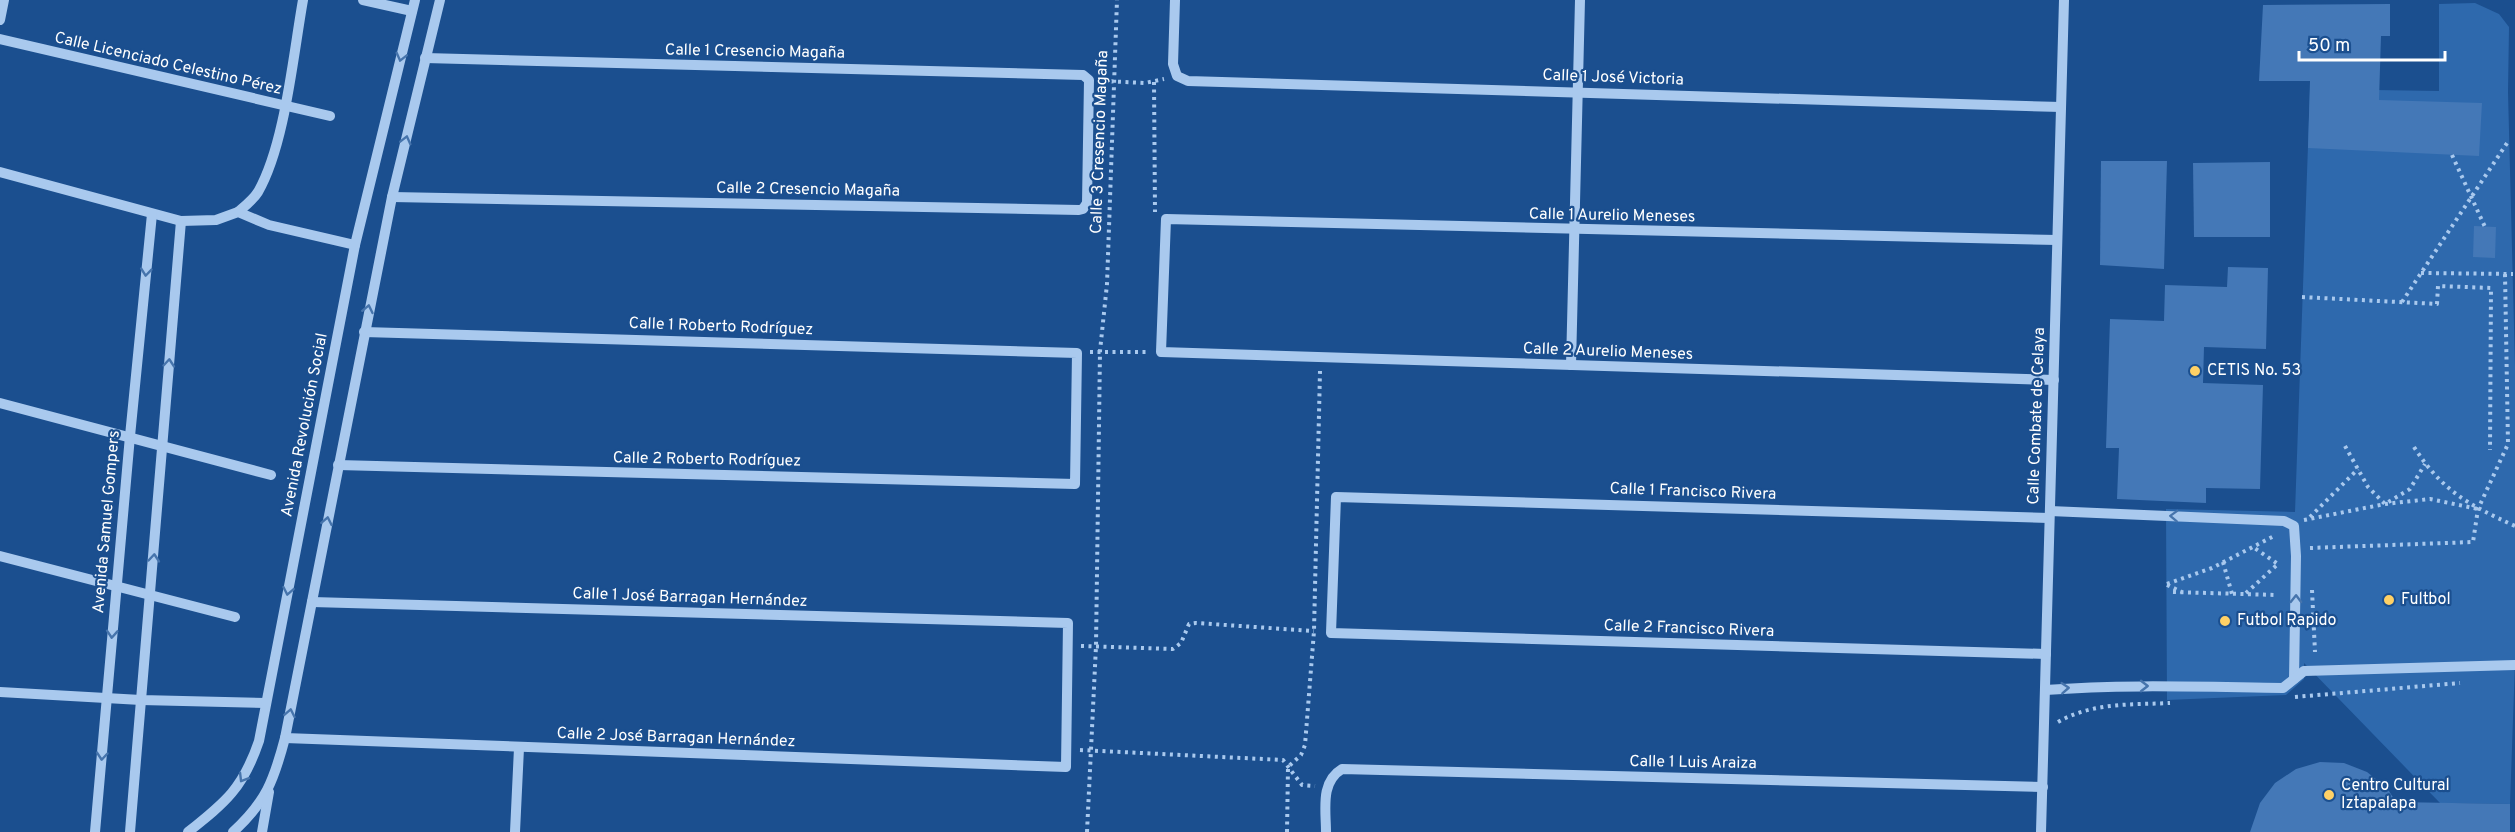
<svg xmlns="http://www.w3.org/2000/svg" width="2515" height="832" font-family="Overpass,sans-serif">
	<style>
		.green { fill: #2e69ad }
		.building { fill: #4478b7 }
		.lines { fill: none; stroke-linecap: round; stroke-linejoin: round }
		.path { stroke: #a9c9ee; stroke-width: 4; stroke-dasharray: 3 4.5; stroke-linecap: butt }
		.minor { stroke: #a9c9ee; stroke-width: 10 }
		.oneway { stroke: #4674ac }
		.poi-dot { fill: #ffd166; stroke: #1b4f8f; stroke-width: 2 }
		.labels { text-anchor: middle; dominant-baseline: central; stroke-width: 4.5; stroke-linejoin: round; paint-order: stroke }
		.street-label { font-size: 16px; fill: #fff; stroke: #1b4f8f }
		.poi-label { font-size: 16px; fill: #fff; stroke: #1b4f8f; text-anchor: start }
	</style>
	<rect width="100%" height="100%" fill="#1b4f8f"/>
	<path class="green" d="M2475,3L2499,14L2509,27L2508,92L2515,366V663L2510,804L2440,803L2304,663V679L2286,695L2167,700L2166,509L2295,512L2310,89L2439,91V4Z"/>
	<g class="building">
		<path d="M2390,4V36H2381L2379,100L2482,103L2479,156L2308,148L2310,81H2259L2263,5Z"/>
		<path d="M2101,161H2167L2164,269L2100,265Z"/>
		<path d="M2270,162V237H2194L2193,163Z"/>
		<path d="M2474,226L2496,227L2495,258L2473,257Z"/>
		<path d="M2228,267L2268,268L2266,349L2204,347L2203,383L2263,385L2260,489L2206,488V503L2117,499L2119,448H2106L2110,319L2164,321L2165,285L2227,287Z"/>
		<path d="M2320,762L2344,763L2367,772L2387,788L2396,802L2510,804V832H2250L2260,803L2275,783L2296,769Z"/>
	</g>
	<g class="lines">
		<g class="path">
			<path d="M1103,81L1145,83L1164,79"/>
			<path d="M1154,82L1155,212"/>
			<path d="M2452,155L2485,227"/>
			<path d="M2421,273L2513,274"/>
			<path d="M2302,297L2437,304L2438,286L2491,288L2490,450"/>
			<path d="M2402,302L2509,140"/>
			<path d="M1090,352H1148"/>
			<path d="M2345,446L2368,487L2385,504L2410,489L2425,464"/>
			<path d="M2414,447C2442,491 2469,505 2515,526"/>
			<path d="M2310,517L2358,469"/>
			<path d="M2304,520L2385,504L2430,499L2478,509"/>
			<path d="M2310,548L2473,542L2478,509L2508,444L2505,274"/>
			<path d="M2223,562L2232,594"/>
			<path d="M2167,584L2212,568L2274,536"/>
			<path d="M2167,585L2182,592"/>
			<path d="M2312,590L2315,652"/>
			<path d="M2173,592L2277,595"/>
			<path d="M2246,593L2278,564L2253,547"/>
			<path d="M1081,646L1173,649L1181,643L1189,624L1196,623L1314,631"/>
			<path d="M2295,697L2460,683"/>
			<path d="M2058,722C2093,702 2131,705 2170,703"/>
			<path d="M1080,750L1283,760L1302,785L1315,786"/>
			<path d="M1087,832L1096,646L1100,351L1107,284L1117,0"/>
			<path d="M1287,832L1288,767L1301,755L1305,745L1314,631L1320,371"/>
		</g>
		<g class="minor">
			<path d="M363,0L412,11"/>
			<path d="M1175,0L1173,64L1177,76L1188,81L2061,107"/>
			<path d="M0,20L4,0"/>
			<path d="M0,39L330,116"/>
			<path d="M0,172L181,221L216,220L238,212L269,225L355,245"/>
			<path d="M392,197L1079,210L1083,209L1087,203L1089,80L1083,75L425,58"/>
			<path d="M238,212C245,206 253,200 258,192C285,145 293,56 303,0"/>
			<path d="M1571,365L1580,0"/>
			<path d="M2054,380L1161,352L1166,219L2057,240"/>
			<path d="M0,403L271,475"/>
			<path d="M338,465L1075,484L1077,353L364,332"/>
			<path d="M2050,511L2284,521L2294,526L2296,556L2294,679"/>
			<path d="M0,556L235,617"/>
			<path d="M2046,654L1331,633L1336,497L2049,518"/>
			<path d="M2045,690C2124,684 2204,687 2283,688L2304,671L2515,665"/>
			<path d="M0,692L141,700L266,703"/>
			<path d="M285,738L1066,767L1068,623L312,602"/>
			<path d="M95,832L130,436L152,214"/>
			<path d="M130,832L181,221"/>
			<path d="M188,832C226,802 243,788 259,741L355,245L415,0"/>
			<path d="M233,832C266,802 274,780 285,738L392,197L440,0"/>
			<path d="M262,832L269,792"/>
			<path d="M515,832L519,748"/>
			<path d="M1326,832C1326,810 1320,782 1342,769L2043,787"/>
			<path d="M2041,832L2064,0"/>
		</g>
	</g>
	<defs><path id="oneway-chevron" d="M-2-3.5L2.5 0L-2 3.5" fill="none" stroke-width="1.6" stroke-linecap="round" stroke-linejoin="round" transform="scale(1.5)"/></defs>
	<g class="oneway">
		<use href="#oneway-chevron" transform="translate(401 57) rotate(104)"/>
		<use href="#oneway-chevron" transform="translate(406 140) rotate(-76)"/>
		<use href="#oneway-chevron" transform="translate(146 272) rotate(96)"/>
		<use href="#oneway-chevron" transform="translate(368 309) rotate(-78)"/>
		<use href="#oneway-chevron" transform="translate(169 363) rotate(-85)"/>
		<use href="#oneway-chevron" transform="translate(2174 516) rotate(-178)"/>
		<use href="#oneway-chevron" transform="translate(327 521) rotate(-79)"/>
		<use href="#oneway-chevron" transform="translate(154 558) rotate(-85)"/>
		<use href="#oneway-chevron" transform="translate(288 591) rotate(101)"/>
		<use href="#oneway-chevron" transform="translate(2296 599) rotate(-89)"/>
		<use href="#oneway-chevron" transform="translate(112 634) rotate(94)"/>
		<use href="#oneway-chevron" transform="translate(2144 686)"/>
		<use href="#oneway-chevron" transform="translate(2065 688) rotate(-4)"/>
		<use href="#oneway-chevron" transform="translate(290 713) rotate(-79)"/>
		<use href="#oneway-chevron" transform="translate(102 756) rotate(95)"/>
		<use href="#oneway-chevron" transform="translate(243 778) rotate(121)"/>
	</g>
	<g class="poi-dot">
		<circle cx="2195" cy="371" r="6"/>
		<circle cx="2389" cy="600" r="6"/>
		<circle cx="2225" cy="621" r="6"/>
		<circle cx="2329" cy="795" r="6"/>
	</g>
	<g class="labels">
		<g class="street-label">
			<text transform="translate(755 52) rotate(1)">Calle 1 Cresencio Magaña</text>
			<text transform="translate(168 64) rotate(13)">Calle Licenciado Celestino Pérez</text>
			<text transform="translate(1613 78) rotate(2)">Calle 1 José Victoria</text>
			<text transform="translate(1100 142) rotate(-88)">Calle 3 Cresencio Magaña</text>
			<text transform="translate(808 190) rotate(1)">Calle 2 Cresencio Magaña</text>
			<text transform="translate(1612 216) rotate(1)">Calle 1 Aurelio Meneses</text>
			<text transform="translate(721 327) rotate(2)">Calle 1 Roberto Rodríguez</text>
			<text transform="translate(1608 352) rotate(2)">Calle 2 Aurelio Meneses</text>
			<text transform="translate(2037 416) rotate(-88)">Calle Combate de Celaya</text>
			<text transform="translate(305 425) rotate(-79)">Avenida Revolución Social</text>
			<text transform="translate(707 460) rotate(1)">Calle 2 Roberto Rodríguez</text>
			<text transform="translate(1693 492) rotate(2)">Calle 1 Francisco Rivera</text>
			<text transform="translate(107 522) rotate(-85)">Avenida Samuel Gompers</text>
			<text transform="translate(690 598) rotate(2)">Calle 1 José Barragan Hernández</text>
			<text transform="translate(1689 629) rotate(2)">Calle 2 Francisco Rivera</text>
			<text transform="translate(676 738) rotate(2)">Calle 2 José Barragan Hernández</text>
			<text transform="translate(1693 763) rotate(1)">Calle 1 Luis Araiza</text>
		</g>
		<g class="poi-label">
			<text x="2207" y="371">CETIS No. 53</text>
			<text x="2401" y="600">Fultbol</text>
			<text x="2237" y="621">Futbol Rapido</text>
			<text x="2341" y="786">Centro Cultural<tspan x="2341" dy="18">Iztapalapa</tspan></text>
		</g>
	</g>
	<path d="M2299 51v9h146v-9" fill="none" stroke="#ffffff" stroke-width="3"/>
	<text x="2308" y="51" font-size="18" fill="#ffffff" stroke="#1b4f8f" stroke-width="4.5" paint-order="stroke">50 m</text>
</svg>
